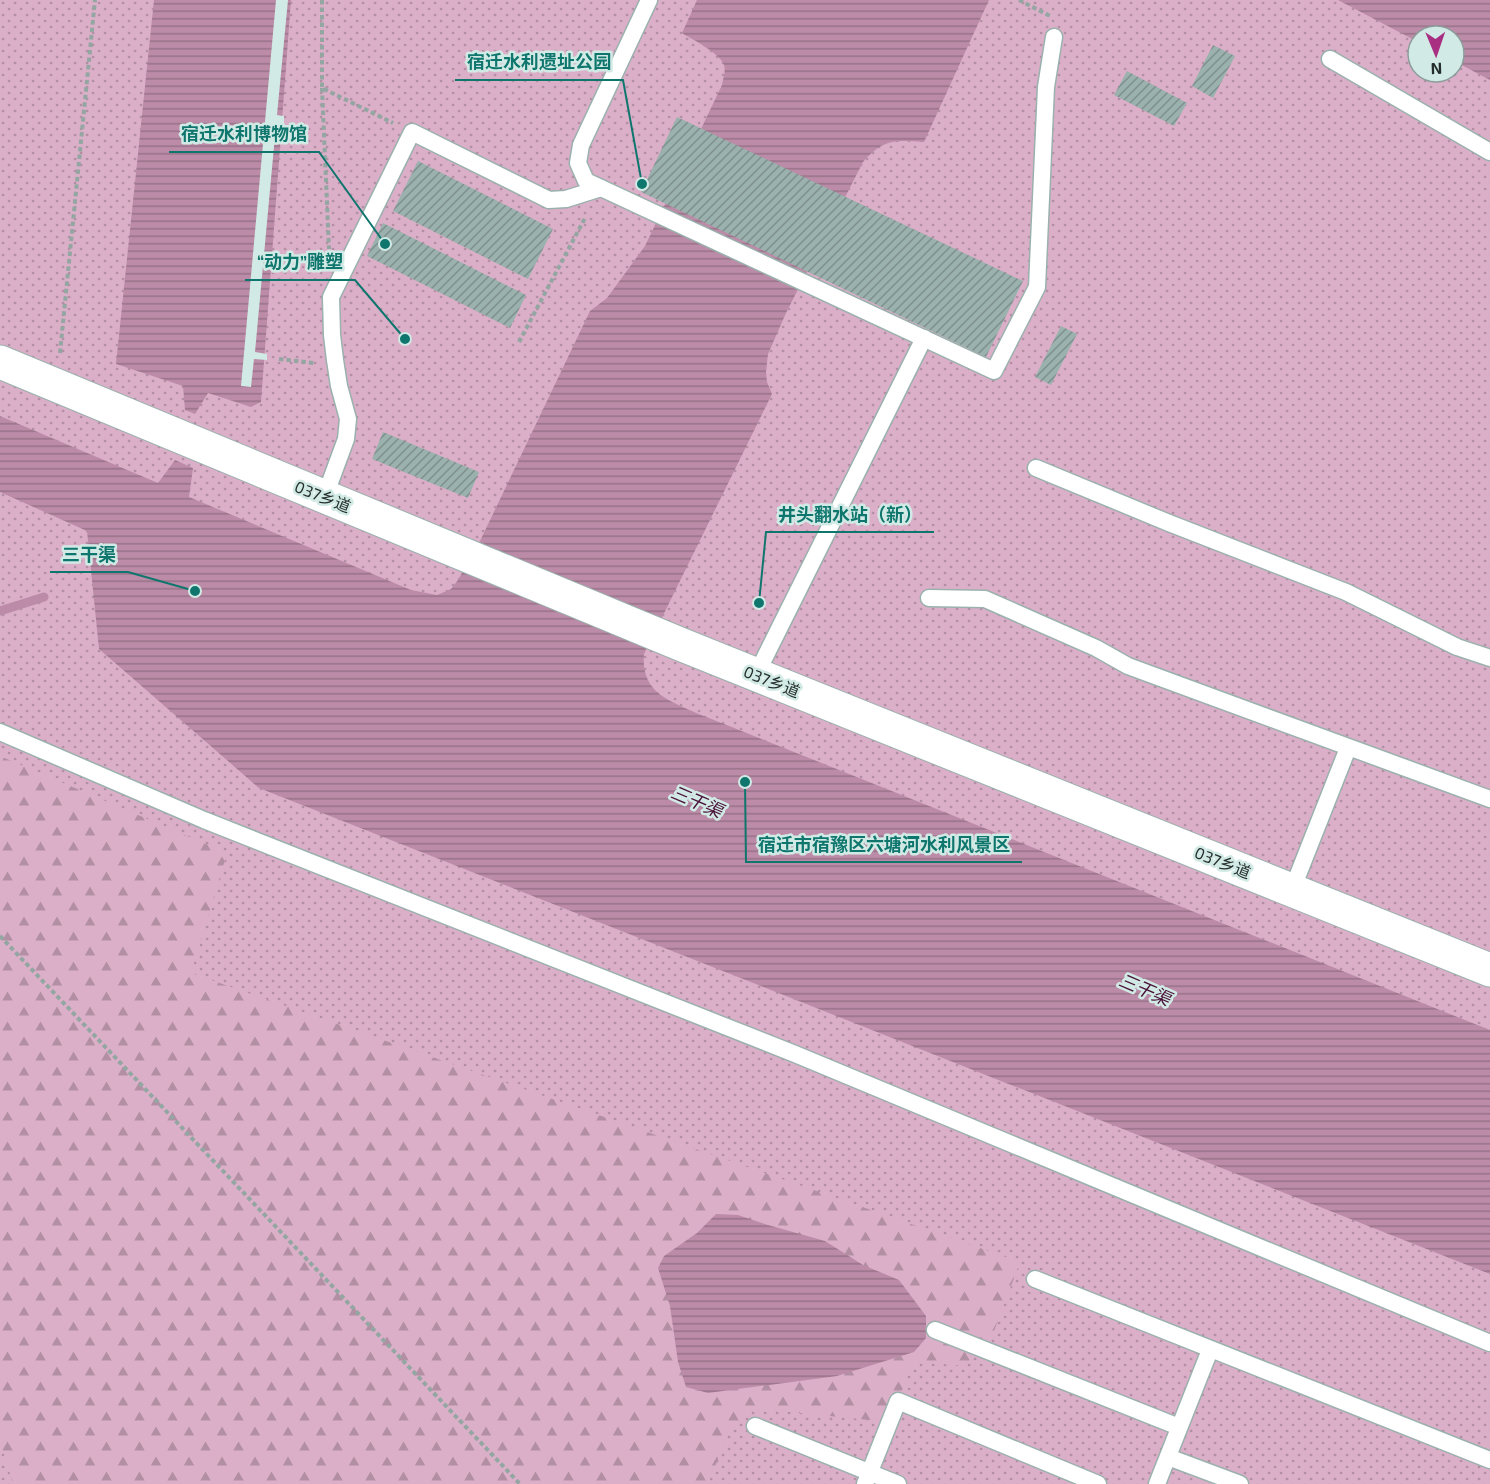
<svg xmlns="http://www.w3.org/2000/svg" width="1490" height="1484" font-family="'Exo 2','Noto Sans SC',sans-serif">
	<style>
		.green { fill: url(#green-dots); fill-rule: evenodd }
		.forest { fill: url(#forest-firs) }
		.water { fill: url(#water-rules) }
		.pier { fill: #d2eae5 }
		.lines { fill: none; stroke-linecap: round; stroke-linejoin: round }
		.stream { stroke: #bb8ba7; stroke-width: 9 }
		.building { fill: url(#building-hatch) }
		.lane-casing { stroke: #9ab1ad; stroke-width: 19 }
		.secondary-casing { stroke: #9ab1ad; stroke-width: 35 }
		.path { stroke: #93a6a2; stroke-width: 4; stroke-dasharray: 4.5 3; stroke-linecap: butt }
		.lane { stroke: #fff; stroke-width: 16 }
		.secondary { stroke: #fff; stroke-width: 33 }
		.labels { text-anchor: middle; dominant-baseline: central; stroke-width: 5; stroke-linejoin: round; paint-order: stroke }
		.street-label { font-size: 16px; fill: #242d2b; stroke: #d2eae5 }
		.water-label { font-size: 18px; font-style: italic; fill: #4a1138; stroke: #d2eae5 }
		.leader { fill: none; stroke: #0f766e; stroke-width: 2 }
		.callout-dot { fill: #0f766e; stroke: #d2eae5; stroke-width: 2 }
		.callout-label { font-size: 18px; text-anchor: middle; font-weight: bold; fill: #0f766e; stroke: #d2eae5; stroke-width: 5; stroke-linejoin: round; paint-order: stroke }
	</style>
	<defs>
		<pattern id="green-dots" width="8" height="8" patternUnits="userSpaceOnUse" patternTransform="scale(1.5)"><rect width="8" height="8" fill="#dcafc9"/><path d="M2 2h.1M6 6h.1" fill="none" stroke="#b28fa3" stroke-width="1.8" stroke-linecap="round"/></pattern>
		<pattern id="forest-firs" width="22" height="20" patternUnits="userSpaceOnUse" patternTransform="scale(1.5)"><rect width="22" height="20" fill="#dcafc9"/><path d="M5 1l3.5 6h-7zM16 11l3.5 6h-7z" fill="#b28fa3"/></pattern>
		<pattern id="water-rules" width="6" height="5" patternUnits="userSpaceOnUse" patternTransform="scale(1.5)"><rect width="6" height="5" fill="#bb8ba7"/><path d="M0 2.5h6" fill="none" stroke="#987288"/></pattern>
		<pattern id="building-hatch" width="6" height="6" patternUnits="userSpaceOnUse" patternTransform="scale(1.5)"><rect width="6" height="6" fill="#9ab1ad"/><path d="M-1 1l2-2M0 6l6-6M5 7l2-2" fill="none" stroke="#7d908d"/></pattern>
	</defs>
	<rect width="100%" height="100%" fill="#d2eae5"/>
	<path class="green" d="M0,0H1490V1484H0ZM1418,36H1454V72H1418Z"/>
	<path class="forest" d="M0,756L227,853L191,973L1020,1262L991,1339L964,1366L913,1361L890,1422L750,1408L729,1432L708,1484H13L0,1440Z"/>
	<g class="water">
		<path d="M154,0H291L261,402L251,407L208,393L195,414L185,410L183,386L116,364Z"/>
		<path d="M697,0H989L924,142C895,140 883,139 863,162L786,313L768,354L766,372L767,382L772,394L644,654C643,667 645,679 654,689C666,704 719,721 739,730L1490,1030V1274L259,788L99,649L87,531L0,492V416L158,483L175,460L193,468L189,497L411,590L437,595L451,589L458,580L481,539L590,311L607,298L645,246L722,85C723,79 726,71 724,65C720,53 693,40 682,33Z"/>
		<path d="M1338,0H1490V80L1454,61V36H1418V42Z"/>
		<path d="M716,1214L738,1215L768,1225L825,1241L863,1265L899,1280L926,1316V1338L914,1352L837,1376L708,1393L686,1387L678,1362L670,1306L658,1268L664,1256L697,1233Z"/>
	</g>
	<path class="pier" d="M276,0H288L277,115L284,116V125H276L255,352L267,354V360L254,359L251,387L241,386Z"/>
	<g class="lines">
		<path class="stream" d="M0,611L44,597"/>
	</g>
	<g class="building">
		<path d="M1213,45L1235,56L1213,98L1192,86Z"/>
		<path d="M1127,71L1187,103L1174,126L1114,95Z"/>
		<path d="M677,117L1023,281L986,357L641,192Z"/>
		<path d="M418,161L553,229L528,279L393,211Z"/>
		<path d="M383,223L526,295L510,328L367,256Z"/>
		<path d="M1061,326L1077,334L1051,385L1035,377Z"/>
		<path d="M383,432L479,472L468,498L372,459Z"/>
	</g>
	<g class="lines">
		<g class="lane-casing">
			<g id="lane">
				<path d="M649,0L581,145L578,163L586,181L994,371L1037,287L1046,87L1054,37"/>
				<path d="M1330,59L1490,152"/>
				<path d="M1036,468L1169,523L1346,592L1457,647L1490,658"/>
				<path d="M325,496L346,439L348,419L339,386L335,360L332,335L331,297L412,132L549,200L566,199L601,188"/>
				<path d="M929,598L985,599L1096,648L1128,666L1490,799"/>
				<path d="M756,675L924,338"/>
				<path d="M0,732L204,820L795,1054L1490,1343"/>
				<path d="M1292,890L1348,748"/>
				<path d="M1035,1279L1490,1460"/>
				<path d="M935,1330L1179,1427"/>
				<path d="M755,1426L898,1484"/>
				<path d="M1168,1457L1240,1484"/>
				<path d="M865,1484L898,1401L1098,1484"/>
				<path d="M1157,1484L1210,1350"/>
			</g>
		</g>
		<g class="secondary-casing">
			<path id="secondary" d="M0,362L680,644L1490,970"/>
		</g>
		<g class="path">
			<path d="M322,0V88L393,123"/>
			<path d="M1019,0L1050,16"/>
			<path d="M322,88L329,249"/>
			<path d="M519,342L585,218"/>
			<path d="M60,353L95,0"/>
			<path d="M279,359L314,363"/>
			<path d="M0,936L520,1484"/>
		</g>
		<use href="#lane" class="lane"/>
		<use href="#secondary" class="secondary"/>
	</g>
	<g class="labels">
		<g class="street-label">
			<text transform="translate(323 496) rotate(22)">037乡道</text>
			<text transform="translate(772 681) rotate(22)">037乡道</text>
			<text transform="translate(1223 862) rotate(22)">037乡道</text>
		</g>
		<g class="water-label">
			<text transform="translate(697 801) rotate(23)">三干渠</text>
			<text transform="translate(1145 989) rotate(23)">三干渠</text>
		</g>
	</g>
	<path class="leader" d="M642 184L623 80H455M385 244L319 152H169M405 339L355 280H245M759 603L766 532H934M195 591L128 572H50M745 782L746 862H1022"/>
	<g class="callout-dot">
		<circle cx="642" cy="184" r="6"/>
		<circle cx="385" cy="244" r="6"/>
		<circle cx="405" cy="339" r="6"/>
		<circle cx="759" cy="603" r="6"/>
		<circle cx="195" cy="591" r="6"/>
		<circle cx="745" cy="782" r="6"/>
	</g>
	<g class="callout-label">
		<text x="539" y="68">宿迁水利遗址公园</text>
		<text x="244" y="140">宿迁水利博物馆</text>
		<text x="300" y="268">“动力”雕塑</text>
		<text x="850" y="521">井头翻水站（新）</text>
		<text x="89" y="561">三干渠</text>
		<text x="884" y="851">宿迁市宿豫区六塘河水利风景区</text>
	</g>
	<g transform="translate(1436 54) rotate(178)"><circle r="28" fill="#d2eae5" stroke="#8c9e9b" stroke-width="1.5"/>
	<path d="M0-4.5L10 22L0 15L-10 22Z" fill="#a92f83"/>
	<text y="-9" font-size="16" font-weight="bold" text-anchor="middle" fill="#242d2b">N</text>
	</g>
</svg>
